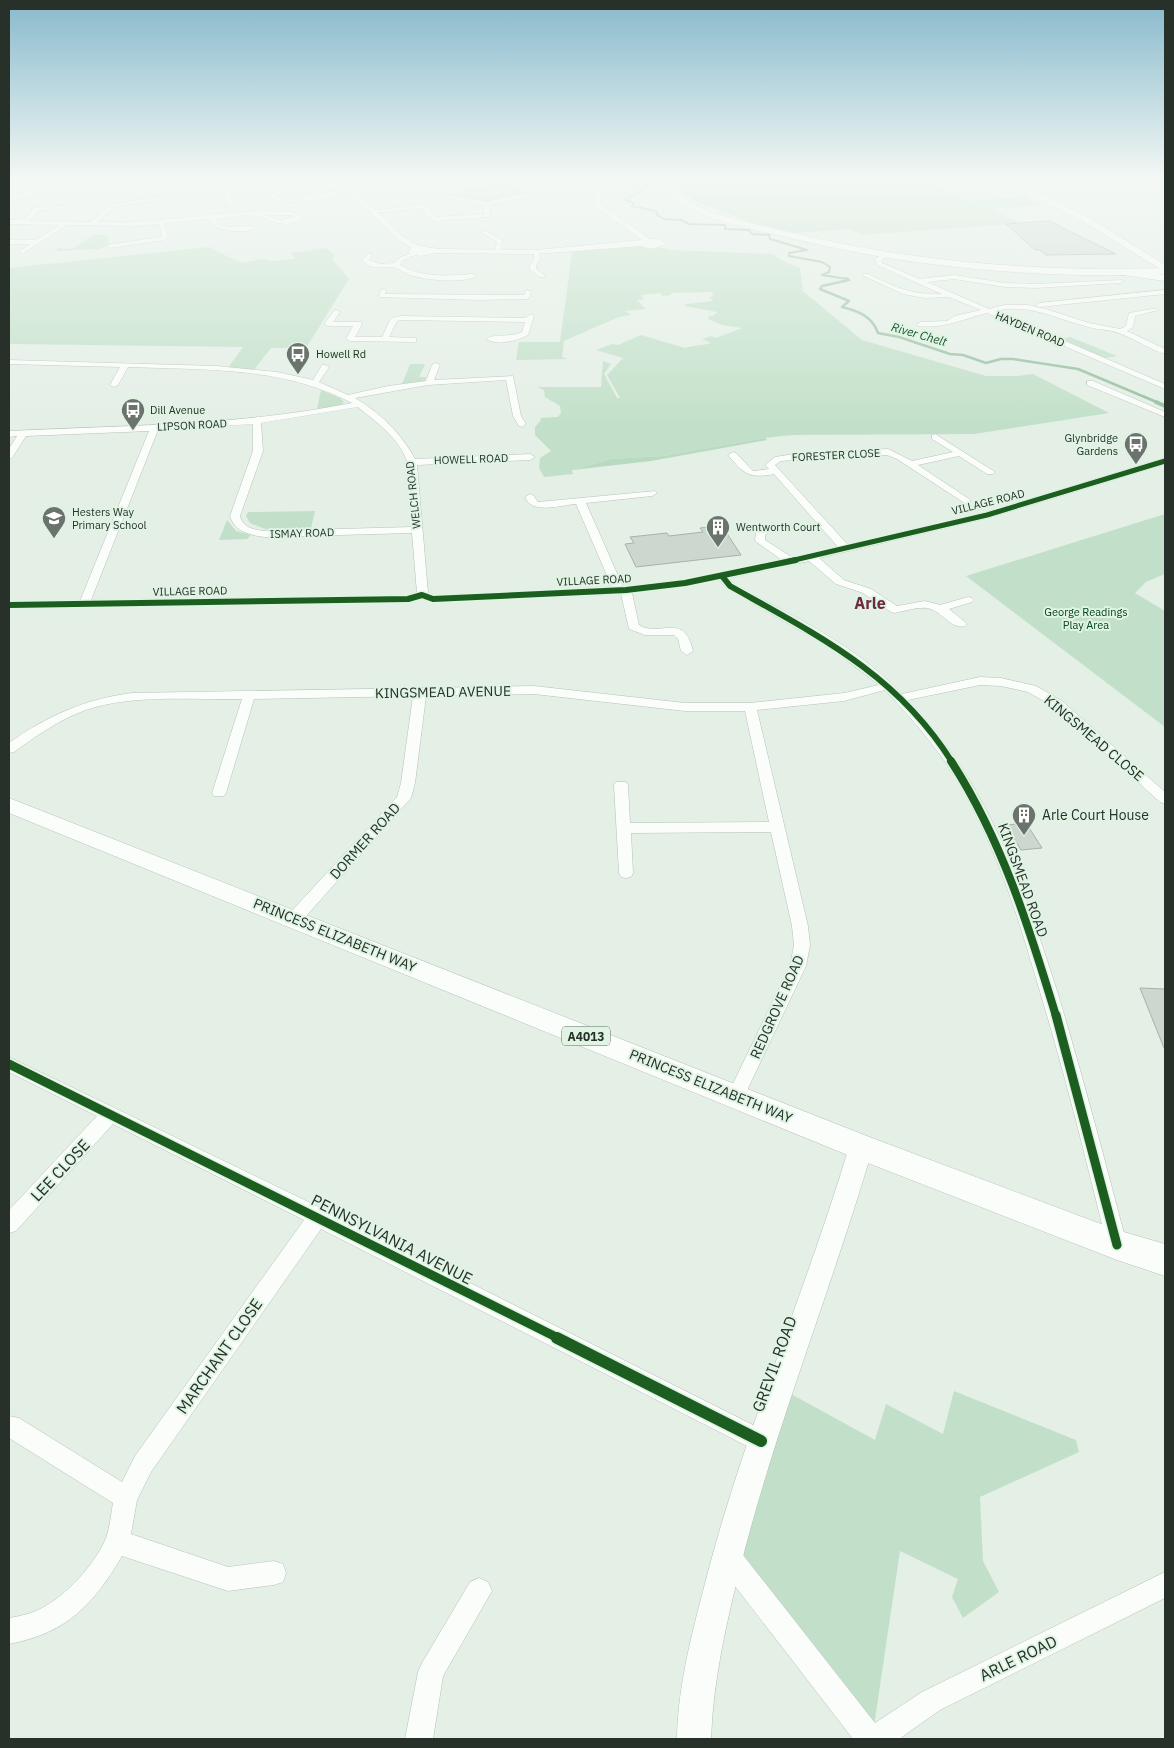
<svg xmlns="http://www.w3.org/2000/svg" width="1174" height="1748" font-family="'IBM Plex Sans',sans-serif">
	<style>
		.green { fill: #c2e0c9 }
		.forest { fill: #b8dac0 }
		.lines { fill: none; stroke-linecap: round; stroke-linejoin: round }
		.stream-far2 { stroke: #98c0a2; stroke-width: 2 }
		.stream-far1 { stroke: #98c0a2; stroke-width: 2.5 }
		.stream { stroke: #98c0a2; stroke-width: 4 }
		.building { fill: #cdd6cf; stroke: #a8b1aa }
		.minor-casing { stroke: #b8c1ba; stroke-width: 1 }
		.tertiary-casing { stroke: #b8c1ba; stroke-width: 1 }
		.secondary-casing { stroke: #b8c1ba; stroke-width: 1 }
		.primary-casing { stroke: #b8c1ba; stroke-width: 1 }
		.trunk-casing { stroke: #b8c1ba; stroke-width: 1 }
		.minor { fill: #fbfdfb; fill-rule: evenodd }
		.tertiary { fill: #fbfdfb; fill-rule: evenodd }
		.secondary { fill: #fbfdfb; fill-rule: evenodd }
		.primary { fill: #fbfdfb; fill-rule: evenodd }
		.trunk { fill: #fbfdfb; fill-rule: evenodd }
		.cycleway-far4-casing { stroke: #dff4e3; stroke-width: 7 }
		.cycleway-far3-casing { stroke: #dff4e3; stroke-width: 9 }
		.cycleway-far2-casing { stroke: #dff4e3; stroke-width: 11 }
		.cycleway-far1-casing { stroke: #dff4e3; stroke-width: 12 }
		.cycleway-casing { stroke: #dff4e3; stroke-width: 15 }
		.cycleway-far4 { stroke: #1b5e20; stroke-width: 5 }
		.cycleway-far3 { stroke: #1b5e20; stroke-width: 6 }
		.cycleway-far2 { stroke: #1b5e20; stroke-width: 8 }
		.cycleway-far1 { stroke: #1b5e20; stroke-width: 9 }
		.cycleway { stroke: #1b5e20; stroke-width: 12 }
		.labels { text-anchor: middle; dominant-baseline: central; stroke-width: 4; stroke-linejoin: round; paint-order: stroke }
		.far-street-label { font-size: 11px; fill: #28302a; stroke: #dff4e3 }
		.far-poi-label { font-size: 11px; fill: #28302a; stroke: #dff4e3; text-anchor: start }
		.far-park-label { font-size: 11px; fill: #02421e; stroke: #dff4e3 }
		.far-water-label { font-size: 12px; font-style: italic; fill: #1c5530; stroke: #dff4e3 }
		.shield { fill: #dff4e3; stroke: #5f6b62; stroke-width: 1 }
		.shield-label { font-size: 12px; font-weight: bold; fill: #28302a }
		.street-label { font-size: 14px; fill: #28302a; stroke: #dff4e3 }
		.poi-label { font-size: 14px; fill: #28302a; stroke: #dff4e3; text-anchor: start }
		.far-district-label { font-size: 16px; font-weight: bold; fill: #6e2a41; stroke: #dff4e3 }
		.near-street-label { font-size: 16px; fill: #28302a; stroke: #dff4e3 }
	</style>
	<rect width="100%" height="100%" fill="#e4efe6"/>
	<g class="green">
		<path d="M676,180H925L967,201L1025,197L1043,205L990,209L1020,223L863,235L850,229L797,233L754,223L697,202L675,186Z"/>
		<path d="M506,182L531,192L487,204L445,194Z"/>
		<path d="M93,235H107L109,245L99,249L56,251L58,248L72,249Z"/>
		<path d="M641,244L673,250L773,254L781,260L800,268L803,291L862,340L986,376H1017L1033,374L1109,413L974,434L792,435L765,438L663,456L611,459L572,470L573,474L544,477L539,468L540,458L551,451L535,435V427L541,420V418L558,417L561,413L560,406L545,397L544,390L537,387H601L603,361L611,364L604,374L617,398H620L607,375L623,358L596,350L612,344L618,345L641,335L685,348C693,345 701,346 711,343L702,339L712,336L716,338L742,328L722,325L708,319L709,316H713L717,312L685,306L686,304L713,301L709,297H713L712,292L671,293V295L663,296L660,293L641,295L644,299L637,300L646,309L625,311L631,315L619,317L564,341L562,357L568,359L516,360L519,342H560L572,253L566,251Z"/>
		<path d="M209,247L241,263L262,259L272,261L294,259L295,258L291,253L326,248L334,255L333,260L349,279L306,348H271L253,371L228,368L243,347L9,344V268Z"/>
		<path d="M1070,337L1117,356L1100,359L1056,340Z"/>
		<path d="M410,364H425L419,377H426L424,383L401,387Z"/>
		<path d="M321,390L340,398L344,402L341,405L317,410Z"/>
		<path d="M315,511L311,528L265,529L250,523L246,516L248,512Z"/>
		<path d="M1165,514V574L1146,582L1135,593L1165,611V727L966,576Z"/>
		<path d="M227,520L236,531L251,535L247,539L219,540Z"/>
		<path d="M780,1388L875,1440L886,1404L943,1434L954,1391L1076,1440L1079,1452L980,1497L983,1561L999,1592L963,1618L952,1597L958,1579L900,1551L872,1739H870L727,1555Z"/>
	</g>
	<path class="forest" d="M765,438L767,440L651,461L572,470L611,459L663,456Z"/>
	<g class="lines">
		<path class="stream-far2" d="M658,180L625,200L634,203L632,206L656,211L657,215L664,219L681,220L689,224L725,225V229L749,230L752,234L769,235L770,239L807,250L789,253V256L822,262L830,267L829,272L822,275L847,279"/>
		<path class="stream-far1" d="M846,278L849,280L822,286L820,289L849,301L842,307C858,311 872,316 878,333L899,337L950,354L963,355L986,363L1001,359H1013L1078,369L1159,403"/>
		<path class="stream" d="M1156,402L1165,406"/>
	</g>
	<g class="building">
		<path d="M1050,221L1063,228L1116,254L1046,255L1040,250H1035L1006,224Z"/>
		<path d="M722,526L741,555L636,567L625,544L634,543L630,537L667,533L669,536L703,532L700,528Z"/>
		<path d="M1026,823L1042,848L1021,850L1006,825Z"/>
		<path d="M1140,988L1165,989V1048H1164Z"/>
	</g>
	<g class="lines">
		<g class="minor-casing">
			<g id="minor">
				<path d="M16,180L38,182L49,188L96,187L99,189L48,192L9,201V197L43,189L34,184Z"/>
				<path d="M162,180H168L163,185H159Z"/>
				<path d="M236,180H242L247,188L229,195L234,204L221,206V204L227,203L223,196L225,193L240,186L204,189L201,187L239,184Z"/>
				<path d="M399,180H410L411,181L403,185Z"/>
				<path d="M497,180C509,180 526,183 534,192L525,197L490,205V215L487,217L435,221L429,218L422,208L374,213L371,211L423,204L429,207L436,217L484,214V205L445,197L440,193L421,187L423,184L444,191L449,195L487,202L528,192Z"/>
				<path d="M550,180H561L549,183L552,185L549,187L540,183Z"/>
				<path d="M581,180H589L599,184L596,186Z"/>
				<path d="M665,180H673L659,186L656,184Z"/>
				<path d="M290,187L292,190L273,196L294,199L340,190L343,192C326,201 283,207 266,196L272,191Z"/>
				<path d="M160,197L163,199V203H159L158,201L115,206L98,222C111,222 124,223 136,222C167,221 282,203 303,216C288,233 270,218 255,216C243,214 228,218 216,219L217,224L230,227L254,226L257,228C245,234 225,231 213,226L210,219L164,223L168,236L164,240L110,248L108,245L160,237L162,236L159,224L136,226L67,225L22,254L20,251L30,244H9V240H36L60,225L9,224V220C19,220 29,219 33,208L70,205L73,207L37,211L36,214L28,221L91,222L111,204ZM264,215H291L296,217L280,220Z"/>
				<path d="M482,231H486L502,240L500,253L495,252L497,242L482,233Z"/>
				<path d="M416,251L418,254L403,260L400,265C422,278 448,276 473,274L476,276C464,284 424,280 410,275C405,273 400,269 396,268C384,264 375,273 362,261L369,253L372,255L369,260L380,264L394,263L399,258Z"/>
				<path d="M534,251L539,252L540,260L536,265V269L544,275V277H540L530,270V265L534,260Z"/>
				<path d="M885,253L888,255L881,260L882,263L919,279L954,275L1005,283L1035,284L1122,280L1123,281L1120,283L1035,288L1005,287L954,279L927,282L989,309L1004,305H1028L1049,310L1089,323L1120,329L1126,326L1129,313L1158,308V310L1135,316L1133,327L1127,331L1165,349V354C1149,349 1135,339 1119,333C1109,329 1096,330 1085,326C1055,318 1027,303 995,311L1165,384V389L987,313C964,319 943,329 918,326L917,324L921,322L947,321L955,316L981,310L949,297L925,298L903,294L864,276V274H868C892,286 914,296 942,294L877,265L875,259Z"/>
				<path d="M383,289L386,291L385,294L524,295L526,290L531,291L530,297L527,299L480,300L379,297L380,291Z"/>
				<path d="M1165,290V294L1039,307L1036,305L1039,303Z"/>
				<path d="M336,310L340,312L333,322H361L362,324L355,337H382L391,318L400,316L526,318L530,314L534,316L528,335C517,341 497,346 486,339C496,333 510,338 522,332L525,322L401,320L397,321L389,337L413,338H416V342L350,341L346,339L353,326H328L324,324L334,311Z"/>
				<path d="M9,360L216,366L277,372L313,380L322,365H325L329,367L319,382L348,395L388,386L426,381L432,365L436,363L440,365L434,380L513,376L521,416L526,424L522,427L519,426L513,416L506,380L428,385L355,398C379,412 402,434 415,459L530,454L535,457L530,460L417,465L428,593L434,596L612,587L576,504C561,505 532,515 525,497L530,494L533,495L538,502L655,491L657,493L652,496L586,503L623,587L685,580L782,560L755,541L756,532L772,523L777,526L765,535V540L793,558L838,547L774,474C749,479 744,474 728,455L733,452L736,453L753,471L769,469L765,465L775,457L794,454L888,449L912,461L953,452L932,439V435L935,434L995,472L993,474H987L959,456L918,465L969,499L971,501L966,504L897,459L887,455L794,460L781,461L775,465L848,545L984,513L1165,458V464L991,517L819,558L844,580L871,589L897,606L925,601L940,605L968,597L972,598L974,600L972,602L949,609L965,622L967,624L965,626C951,630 941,610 927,608C917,607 904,611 895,613L891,612L863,593L836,584L809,561L729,578L734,584C792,616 856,645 902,694L980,677L1001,678L1036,686L1062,701L1165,792V804L1160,802L1054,707L1028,692L1001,686L980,685L908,700C987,782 1024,887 1058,994C1083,1077 1105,1161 1127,1245L1124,1252L1117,1255L1110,1252L1107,1245C1086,1158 1064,1071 1038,985C1019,919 998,853 964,792C943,754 915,722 885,690L844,701L757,710L808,926L810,945L806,966L742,1101L736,1104L730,1101L727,1096L790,966L794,945L792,926L771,832L631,833L633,873L631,877L626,878L621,877L619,873L614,785L616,782H626L628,785L630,823L769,822L745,711H685L534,694L426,696L415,783L411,798L300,923L294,925L288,923L286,919L288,915L397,797L401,783L413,696L254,699L226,793L224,796H214L212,793L242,699C194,700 131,694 86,710C60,719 36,736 14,752L9,753V743C47,716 85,699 132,693L534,686L685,703H750L844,693L879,685L829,647L726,588L719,580L632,593L639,625C661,638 684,611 693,651L687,655L681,651L678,639L674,635H645L629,629L621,594L433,602L422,599L408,602L9,608V602L80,601L149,431L26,436L12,458L9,459V449L17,436L9,437V431C124,425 238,426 352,403C283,366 203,370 128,367L118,385L114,387L110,385L120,367L9,364ZM358,407C376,422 399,438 407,461C413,481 410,506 412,527L265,531C254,530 243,528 240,516L263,451L261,423ZM253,424V451L230,516C235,532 250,535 265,537L412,533L417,593L407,596L91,600L158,430Z"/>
				<path d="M1087,381H1093L1165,412V417L1087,385Z"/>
				<path d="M9,1057L325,1210L769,1433L773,1441L769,1449L761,1453L753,1449L321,1229L151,1472L137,1500L131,1534L228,1567L274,1561L283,1564L286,1573L283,1582L274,1585L228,1591L122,1556C93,1605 67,1633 9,1644V1618C20,1616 32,1614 42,1608C66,1596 96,1563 106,1538C110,1527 111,1514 113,1503L9,1438V1416L19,1418L122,1482L135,1456L304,1220L113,1124L16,1231L9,1233V1210L97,1116L9,1072Z"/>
				<path d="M727,1543L736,1546L875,1723L922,1692L1165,1572V1598L940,1710L899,1739H853L718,1564L715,1555L718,1546Z"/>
				<path d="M479,1578L488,1582L492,1591L443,1676L433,1739H405L418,1672L422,1663L470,1582Z"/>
			</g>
		</g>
		<g class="tertiary-casing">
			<g id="tertiary">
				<path d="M308,180H319L363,189V191L358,193L401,235L417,245L438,249L536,250L642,240L598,208L594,201L597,192L589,186L617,180H632L600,187L603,192L600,201L603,206L650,239H659L667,244L651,249L641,246L536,254L435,253L421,256L409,253L408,251L411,248L396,238L352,194L337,192L338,189Z"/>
				<path d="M861,1137L869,1140L873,1147C832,1288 776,1425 740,1568C726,1625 713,1681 711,1739H677C678,1682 694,1626 708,1572C746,1428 806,1290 849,1147L853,1140Z"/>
			</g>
		</g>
		<g class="secondary-casing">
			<path id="secondary" d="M644,180C665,180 678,194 694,204C702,208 711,212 719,214C740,221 763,226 785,231C910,262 1036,272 1165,268V274C1040,279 916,268 794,239C761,231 718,224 689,208C683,204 677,198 671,194C663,189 652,186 644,180Z"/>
		</g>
		<g class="primary-casing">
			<path id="primary" d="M9,798L872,1138L1117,1230L1165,1244V1276L1117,1260L850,1156L9,813Z"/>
		</g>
		<g class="trunk-casing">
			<g id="trunk">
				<path d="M999,180H1010L1090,218L1165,265V272L1084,222Z"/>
				<path d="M1120,269L1165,275V281L1116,274L1115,272Z"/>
			</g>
		</g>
		<use href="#minor" class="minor"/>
		<use href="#tertiary" class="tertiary"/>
		<use href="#secondary" class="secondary"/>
		<use href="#primary" class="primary"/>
		<use href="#trunk" class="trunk"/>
		<g class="cycleway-far4-casing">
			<path id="cycleway-far4" d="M790,561L987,515L1165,461"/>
		</g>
		<g class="cycleway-far3-casing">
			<g id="cycleway-far3">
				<path d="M722,576L730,586C817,635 897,674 952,762"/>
				<path d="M9,605L408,599L422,595L433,599L626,590L685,583L796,560"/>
			</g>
		</g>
		<g class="cycleway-far2-casing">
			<path id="cycleway-far2" d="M951,761C1002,840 1029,927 1056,1016"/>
		</g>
		<g class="cycleway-far1-casing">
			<g id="cycleway-far1">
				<path d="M1056,1015L1117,1245"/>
				<path d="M9,1064L560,1339"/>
			</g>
		</g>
		<g class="cycleway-casing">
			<path id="cycleway" d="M557,1338L761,1441"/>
		</g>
		<use href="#cycleway-far4" class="cycleway-far4"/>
		<use href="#cycleway-far3" class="cycleway-far3"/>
		<use href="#cycleway-far2" class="cycleway-far2"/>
		<use href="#cycleway-far1" class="cycleway-far1"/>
		<use href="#cycleway" class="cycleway"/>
	</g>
	<linearGradient id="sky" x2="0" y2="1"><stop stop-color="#88b9cc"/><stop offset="0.42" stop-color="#f3f8f4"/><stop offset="1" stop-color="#f3f8f4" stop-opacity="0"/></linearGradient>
	<rect width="1174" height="425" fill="url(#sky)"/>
	<defs>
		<g id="bus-pin" transform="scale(1.25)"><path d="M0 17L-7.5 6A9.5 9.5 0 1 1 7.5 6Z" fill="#6a736c" stroke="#dff4e3"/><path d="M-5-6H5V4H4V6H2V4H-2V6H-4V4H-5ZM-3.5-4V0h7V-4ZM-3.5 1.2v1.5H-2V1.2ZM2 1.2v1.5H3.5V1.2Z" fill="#fff"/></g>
		<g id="school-pin" transform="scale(1.25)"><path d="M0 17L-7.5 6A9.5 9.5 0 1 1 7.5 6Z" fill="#6a736c" stroke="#dff4e3"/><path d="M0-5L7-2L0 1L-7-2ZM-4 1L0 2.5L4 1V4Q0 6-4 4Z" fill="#fff"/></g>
		<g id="building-pin" transform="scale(1.25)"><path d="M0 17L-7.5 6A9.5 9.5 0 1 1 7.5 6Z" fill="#6a736c" stroke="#dff4e3"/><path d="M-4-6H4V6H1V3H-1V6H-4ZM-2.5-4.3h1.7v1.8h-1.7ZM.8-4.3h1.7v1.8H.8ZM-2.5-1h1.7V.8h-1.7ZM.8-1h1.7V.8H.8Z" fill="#fff"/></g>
	</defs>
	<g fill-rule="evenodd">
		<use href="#bus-pin" x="298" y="354"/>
		<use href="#bus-pin" x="133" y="410"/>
		<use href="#bus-pin" x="1136" y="444"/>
		<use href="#school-pin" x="54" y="518"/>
		<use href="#building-pin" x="718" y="527"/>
		<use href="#building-pin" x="1024" y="815"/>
	</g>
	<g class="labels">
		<g class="far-street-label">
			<text transform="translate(1030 329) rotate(23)">HAYDEN ROAD</text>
			<text transform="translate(192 425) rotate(-3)">LIPSON ROAD</text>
			<text transform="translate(836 455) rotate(-3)">FORESTER CLOSE</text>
			<text transform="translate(471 459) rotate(-2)">HOWELL ROAD</text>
			<text transform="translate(413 495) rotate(-96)">WELCH ROAD</text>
			<text transform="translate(988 502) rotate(-14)">VILLAGE ROAD</text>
			<text transform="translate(302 533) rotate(-2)">ISMAY ROAD</text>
			<text transform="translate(594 580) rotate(-3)">VILLAGE ROAD</text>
			<text transform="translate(190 591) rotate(-1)">VILLAGE ROAD</text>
		</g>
		<g class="far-poi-label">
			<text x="316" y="354">Howell Rd</text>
			<text x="150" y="410">Dill Avenue</text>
			<text x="1118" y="438" text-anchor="end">Glynbridge<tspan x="1118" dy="13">Gardens</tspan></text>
			<text x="72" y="512">Hesters Way<tspan x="72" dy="13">Primary School</tspan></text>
			<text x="736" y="527">Wentworth Court</text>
		</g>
		<g class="far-park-label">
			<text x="1086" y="612">George Readings<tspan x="1086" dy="13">Play Area</tspan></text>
		</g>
		<g class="far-water-label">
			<text transform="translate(919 334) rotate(16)">River Chelt</text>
		</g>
		<rect class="shield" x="562" y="1026.5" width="48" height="19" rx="4"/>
		<g class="shield-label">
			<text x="586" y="1036">A4013</text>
		</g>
		<g class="street-label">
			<text transform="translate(443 692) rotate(-1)">KINGSMEAD AVENUE</text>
			<text transform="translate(1094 738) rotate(40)">KINGSMEAD CLOSE</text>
			<text transform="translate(365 841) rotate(-48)">DORMER ROAD</text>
			<text transform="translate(1023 880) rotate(70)">KINGSMEAD ROAD</text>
			<text transform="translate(335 935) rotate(22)">PRINCESS ELIZABETH WAY</text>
			<text transform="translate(777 1007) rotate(-66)">REDGROVE ROAD</text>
			<text transform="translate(711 1086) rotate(22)">PRINCESS ELIZABETH WAY</text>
		</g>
		<g class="poi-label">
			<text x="1042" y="815">Arle Court House</text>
		</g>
		<g class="far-district-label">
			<text x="870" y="603">Arle</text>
		</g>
		<g class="near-street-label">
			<text transform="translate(60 1170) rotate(-47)">LEE CLOSE</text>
			<text transform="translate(392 1239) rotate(27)">PENNSYLVANIA AVENUE</text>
			<text transform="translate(219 1356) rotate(-55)">MARCHANT CLOSE</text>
			<text transform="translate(774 1364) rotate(-70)">GREVIL ROAD</text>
			<text transform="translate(1018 1658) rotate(-26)">ARLE ROAD</text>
		</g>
	</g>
	<rect width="1174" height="1748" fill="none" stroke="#28302a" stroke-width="20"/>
</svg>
